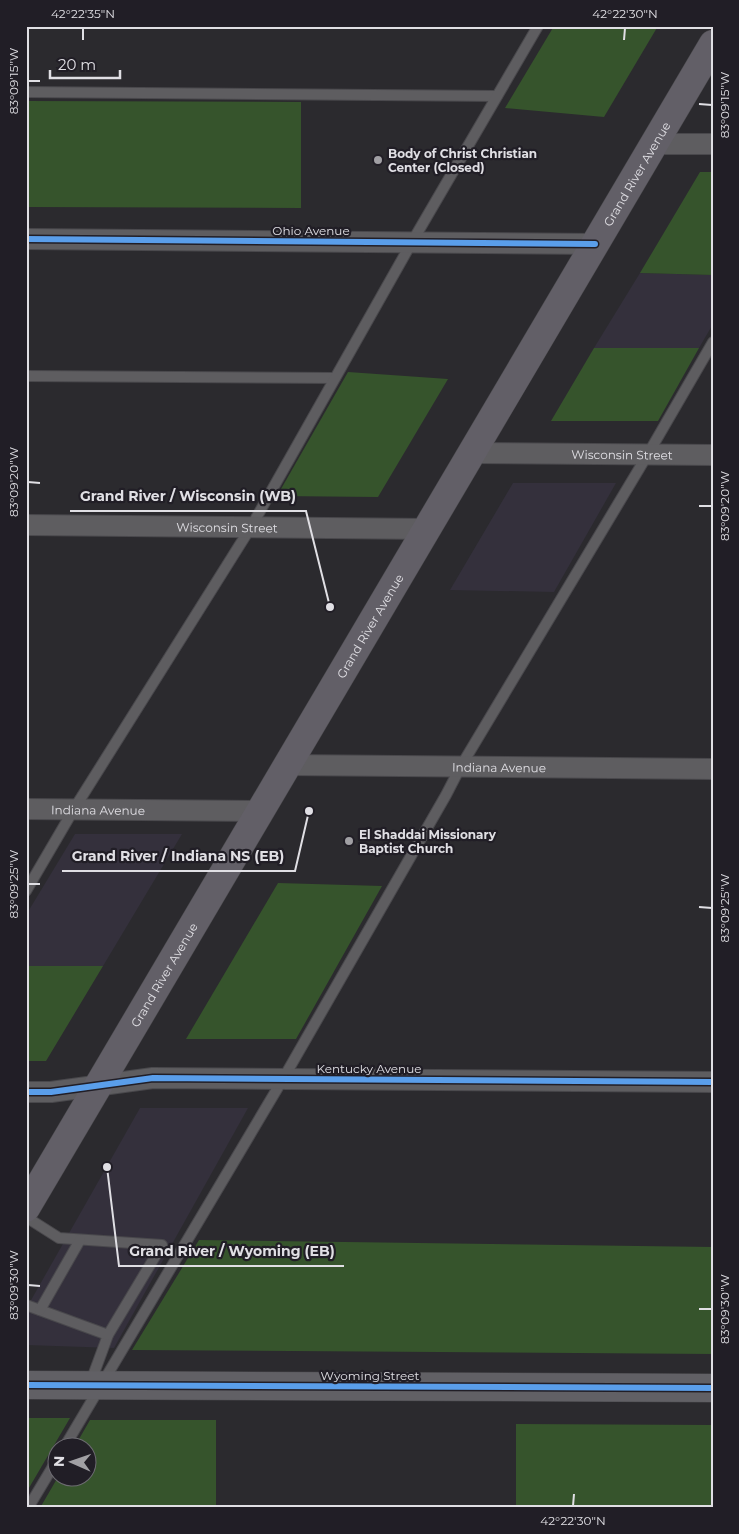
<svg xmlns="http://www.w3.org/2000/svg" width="739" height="1534" font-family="Montserrat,sans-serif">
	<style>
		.built { fill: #34303c }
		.green { fill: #36542c }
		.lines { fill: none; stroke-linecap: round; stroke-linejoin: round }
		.lane-casing { stroke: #49484c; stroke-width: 12 }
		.street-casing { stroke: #49484c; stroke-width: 22 }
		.secondary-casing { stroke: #49484c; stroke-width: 29 }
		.primary-casing { stroke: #49484c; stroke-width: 29 }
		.lane { stroke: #5e5d60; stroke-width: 10 }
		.street { stroke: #5e5d60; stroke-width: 20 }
		.secondary { stroke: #616065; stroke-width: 28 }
		.primary { stroke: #625f67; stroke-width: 28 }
		.cycleway-casing { stroke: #211e26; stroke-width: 9 }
		.cycleway { stroke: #5a9eea; stroke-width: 6 }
		.ticks { fill: none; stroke: #e0dfe4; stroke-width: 2 }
		.poi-dot { fill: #a1a0a4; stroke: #211e26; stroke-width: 2 }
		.labels { text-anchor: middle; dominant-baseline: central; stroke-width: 4.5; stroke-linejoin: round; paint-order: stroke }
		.poi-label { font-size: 12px; font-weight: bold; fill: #e0dfe4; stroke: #211e26; text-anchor: start }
		.street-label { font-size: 12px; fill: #e0dfe4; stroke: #211e26 }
		.leader { fill: none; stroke: #e0dfe4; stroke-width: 2 }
		.callout-dot { fill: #e0dfe4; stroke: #211e26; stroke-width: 2 }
		.callout-label { font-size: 14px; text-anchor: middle; font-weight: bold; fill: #e0dfe4; stroke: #211e26; stroke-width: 4.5; stroke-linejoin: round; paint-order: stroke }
		.neatline { fill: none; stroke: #e0dfe4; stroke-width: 2 }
		.ticks-label { font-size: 12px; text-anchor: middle; fill: #e0dfe4 }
	</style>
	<rect width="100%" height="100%" fill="#2b2a2e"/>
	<g class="built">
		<path d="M640,273L713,275V324L699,348H594Z"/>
		<path d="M513,483H616L554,592L450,590Z"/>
		<path d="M75,834H182L103,966H26V915Z"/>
		<path d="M140,1108H248L114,1348L26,1345V1309Z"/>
	</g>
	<g class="green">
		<path d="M554,26H658L604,117L505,108Z"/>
		<path d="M26,101L301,102V208L26,207Z"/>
		<path d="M700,172H713V275L640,273Z"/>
		<path d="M594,348H699L658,421H551Z"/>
		<path d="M348,372L448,379L378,497L277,496Z"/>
		<path d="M278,883L382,886L296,1039H186Z"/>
		<path d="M26,966H103L46,1061H26Z"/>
		<path d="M199,1240L713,1247V1354L132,1350Z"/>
		<path d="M26,1418H70L26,1493Z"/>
		<path d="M90,1420H216V1508H40L58,1477L88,1476V1446H75Z"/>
		<path d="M516,1424L713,1425V1508H516Z"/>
	</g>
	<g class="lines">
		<g class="lane-casing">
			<g id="lane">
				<path d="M26,92L497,96"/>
				<path d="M26,376L335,378"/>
				<path d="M26,891L74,809L251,527L412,242L538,26"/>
				<path d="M26,1217L59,1238L162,1245L108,1335L90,1384"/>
				<path d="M26,1305L108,1335"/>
				<path d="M40,1310L80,1240"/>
				<path d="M65,1446L283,1079L446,795L461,766L648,454L713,342"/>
				<path d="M28,1508L58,1458"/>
			</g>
		</g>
		<g class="street-casing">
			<g id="street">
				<path d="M654,144H713"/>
				<path d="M26,239L595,244"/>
				<path id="s1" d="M472,453L713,455"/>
				<path id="s2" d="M26,525L427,529"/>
				<path id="s3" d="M287,765L713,769"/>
				<path id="s4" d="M26,809L261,811"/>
				<path d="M26,1092H51L153,1078L713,1082"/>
			</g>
		</g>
		<g class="secondary-casing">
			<path id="secondary" d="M26,1385L713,1388"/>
		</g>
		<g class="primary-casing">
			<g id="primary">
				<path id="s5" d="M26,1208L713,44"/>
			</g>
		</g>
		<use href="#lane" class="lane"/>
		<use href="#street" class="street"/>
		<use href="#secondary" class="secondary"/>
		<use href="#primary" class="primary"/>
		<g class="cycleway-casing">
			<g id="cycleway">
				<path d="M26,239L595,244"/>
				<path d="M26,1092H51L153,1078L713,1082"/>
				<path d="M26,1385L713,1388"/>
			</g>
		</g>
		<use href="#cycleway" class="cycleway"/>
	</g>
	<path class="ticks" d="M83,40V28M624,40L625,28M28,81H40M699,104L712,105M28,482L40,483M699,506H712M28,884H40M699,907L712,908M28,1285L40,1286M699,1309H712M573,1506L574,1494"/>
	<g class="poi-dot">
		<circle cx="378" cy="160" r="5"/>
		<circle cx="349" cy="841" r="5"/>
	</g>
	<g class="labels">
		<g class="poi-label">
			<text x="388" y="153">Body of Christ Christian<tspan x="388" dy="14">Center (Closed)</tspan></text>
			<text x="359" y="834">El Shaddai Missionary<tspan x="359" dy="14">Baptist Church</tspan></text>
		</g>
		<g class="street-label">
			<text stroke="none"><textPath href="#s5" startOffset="1201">Grand River Avenue</textPath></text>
			<text x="311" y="230">Ohio Avenue</text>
			<text stroke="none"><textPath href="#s1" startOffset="150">Wisconsin Street</textPath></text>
			<text stroke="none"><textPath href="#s2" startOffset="201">Wisconsin Street</textPath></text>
			<text stroke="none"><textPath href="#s5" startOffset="676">Grand River Avenue</textPath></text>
			<text stroke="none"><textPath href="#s3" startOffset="212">Indiana Avenue</textPath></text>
			<text stroke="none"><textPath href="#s4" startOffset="72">Indiana Avenue</textPath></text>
			<text stroke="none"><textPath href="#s5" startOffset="271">Grand River Avenue</textPath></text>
			<text x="369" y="1068">Kentucky Avenue</text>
			<text x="370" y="1375">Wyoming Street</text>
		</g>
	</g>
	<path class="leader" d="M330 607L306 511H70M309 811L295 871H62M107 1167L119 1266H344"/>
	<g class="callout-dot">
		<circle cx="330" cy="607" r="5"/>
		<circle cx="309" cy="811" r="5"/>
		<circle cx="107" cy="1167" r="5"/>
	</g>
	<g class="callout-label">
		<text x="188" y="501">Grand River / Wisconsin (WB)</text>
		<text x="178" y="861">Grand River / Indiana NS (EB)</text>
		<text x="232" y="1256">Grand River / Wyoming (EB)</text>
	</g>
	<rect width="739" height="1534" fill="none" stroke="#211e26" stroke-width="55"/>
	<g transform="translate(72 1462) rotate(272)"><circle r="24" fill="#211e26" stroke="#6d6b72"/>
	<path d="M0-4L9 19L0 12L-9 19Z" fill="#a1a0a4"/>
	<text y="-8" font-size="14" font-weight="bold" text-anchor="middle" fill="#e0dfe4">N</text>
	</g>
	<path d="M50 70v8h70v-8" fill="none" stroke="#e0dfe4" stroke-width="2.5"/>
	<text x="58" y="70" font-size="15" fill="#e0dfe4" stroke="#211e26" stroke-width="4" paint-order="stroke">20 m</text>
	<rect x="28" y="28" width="684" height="1478" class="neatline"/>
	<g class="ticks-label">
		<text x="83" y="18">42°22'35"N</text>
		<text x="625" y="18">42°22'30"N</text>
		<text transform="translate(14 81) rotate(-90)" y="4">83°09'15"W</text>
		<text transform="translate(725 105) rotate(-90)" y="4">83°09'15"W</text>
		<text transform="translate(14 482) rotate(-90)" y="4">83°09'20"W</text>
		<text transform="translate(725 506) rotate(-90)" y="4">83°09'20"W</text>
		<text transform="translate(14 884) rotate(-90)" y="4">83°09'25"W</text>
		<text transform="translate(725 908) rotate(-90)" y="4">83°09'25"W</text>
		<text transform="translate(14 1285) rotate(-90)" y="4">83°09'30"W</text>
		<text transform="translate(725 1309) rotate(-90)" y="4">83°09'30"W</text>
		<text x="573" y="1525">42°22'30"N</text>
	</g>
</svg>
